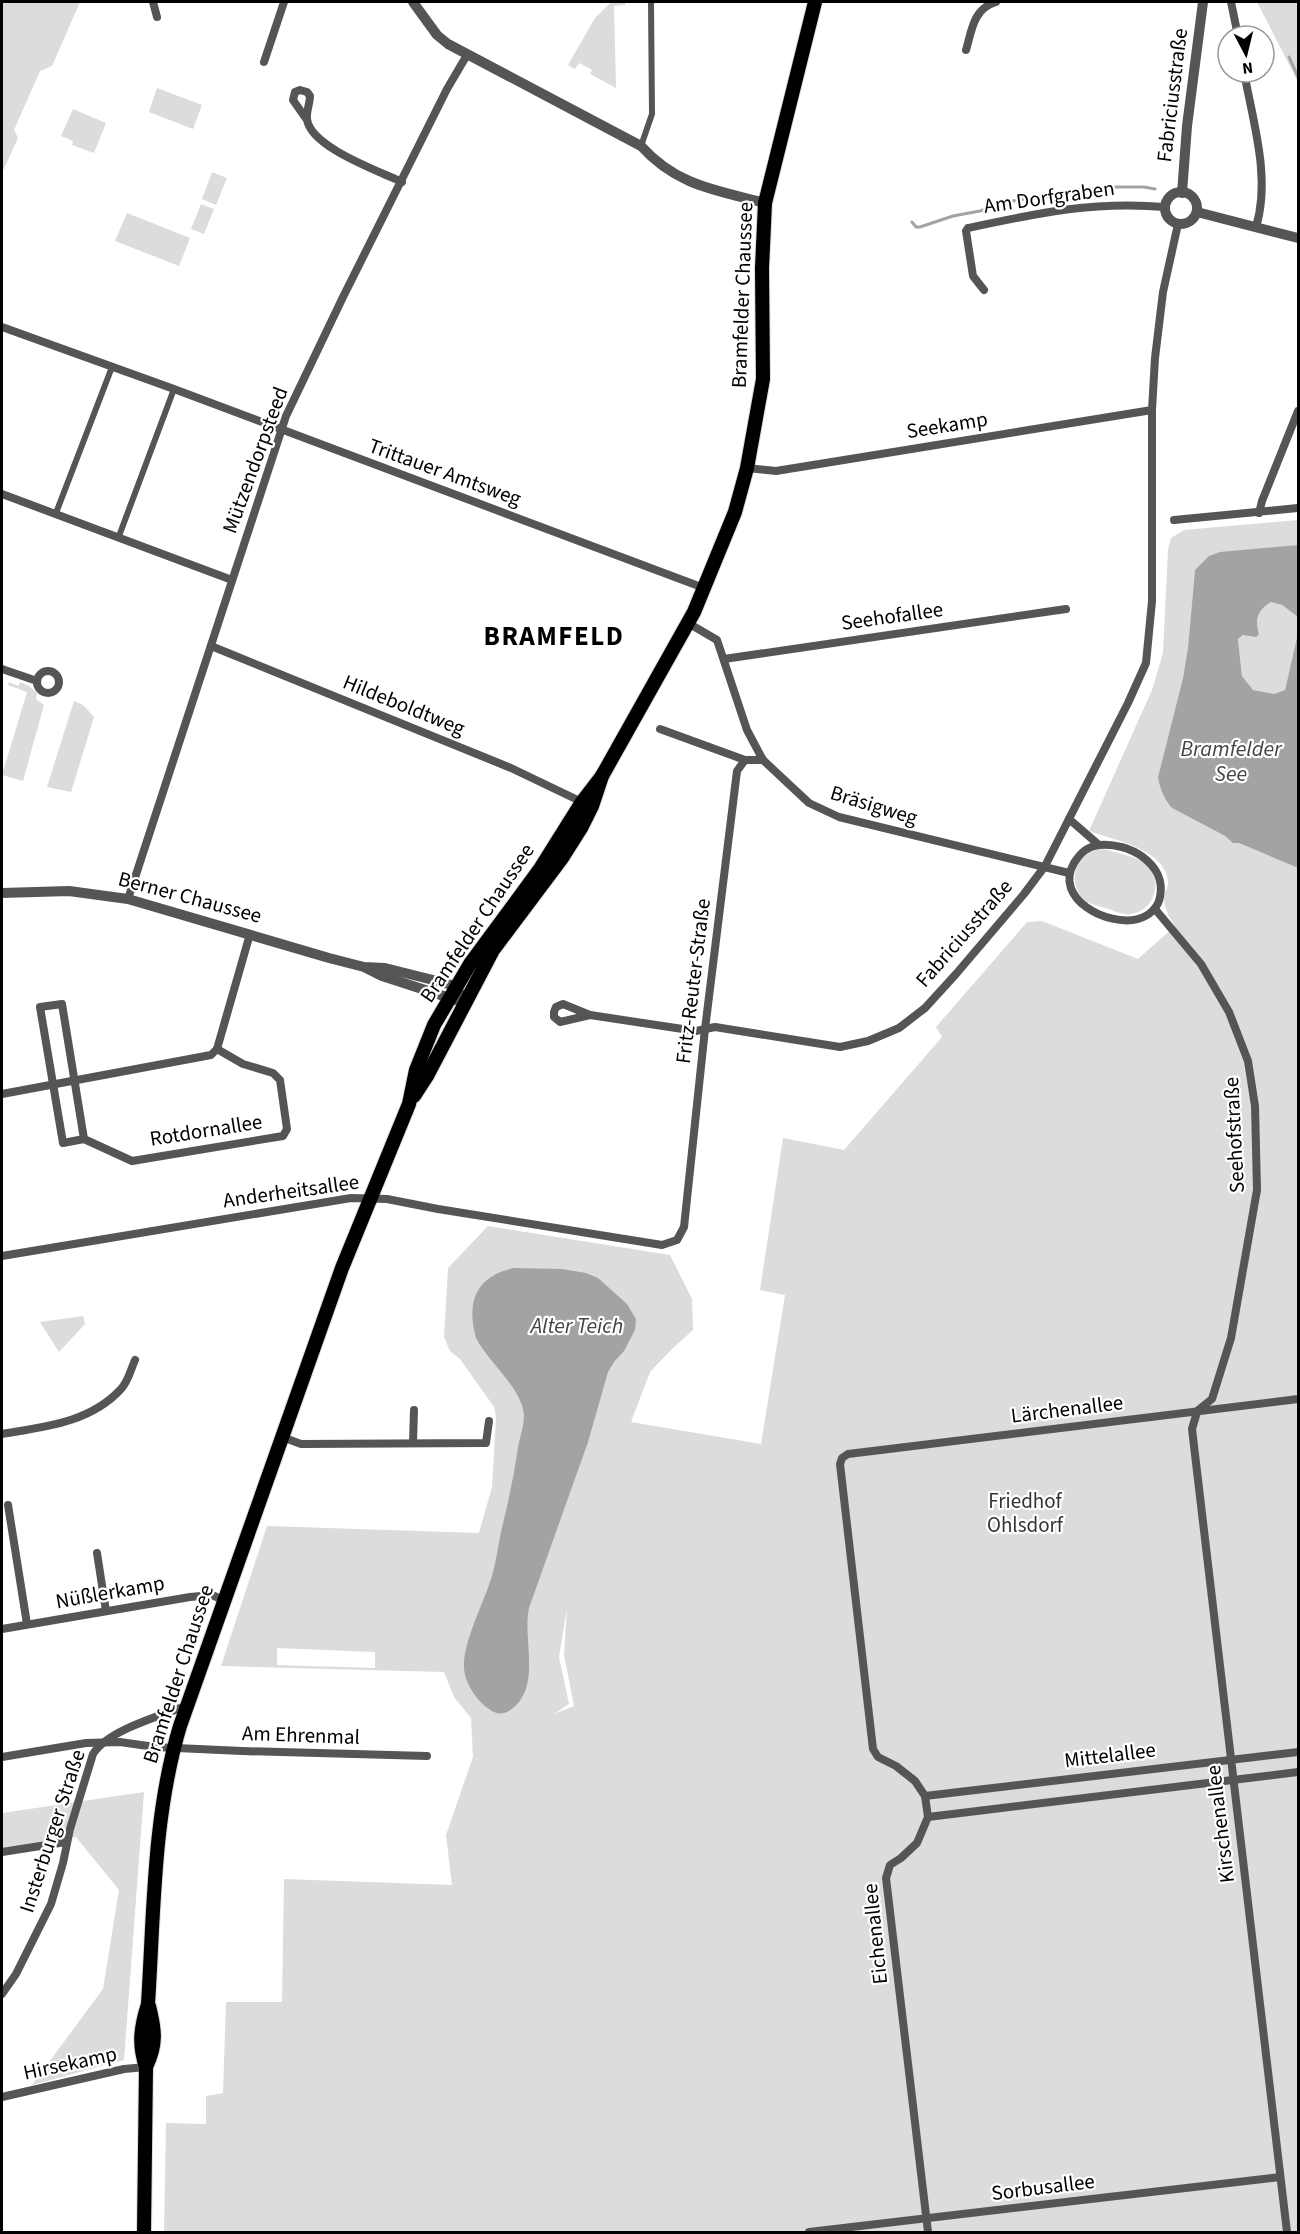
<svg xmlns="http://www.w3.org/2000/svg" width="1300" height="2234" font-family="'Source Sans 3',sans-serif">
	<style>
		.green { fill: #dcdcdc; fill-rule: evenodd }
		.water { fill: #a3a3a3 }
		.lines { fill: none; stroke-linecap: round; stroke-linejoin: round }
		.stream { stroke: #a3a3a3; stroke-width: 3 }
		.primary-casing { stroke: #dbdbdb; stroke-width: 16 }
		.pedestrian { stroke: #555; stroke-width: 6 }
		.minor { stroke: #555; stroke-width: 8 }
		.tertiary { stroke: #555; stroke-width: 10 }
		.primary { stroke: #000; stroke-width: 14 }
		.labels { text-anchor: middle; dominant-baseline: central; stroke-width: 4.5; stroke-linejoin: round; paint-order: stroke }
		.street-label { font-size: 21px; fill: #000; stroke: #fff }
		.park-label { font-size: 21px; fill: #333; stroke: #fff }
		.water-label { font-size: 22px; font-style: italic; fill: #444; stroke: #fff }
		.district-label { font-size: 27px; font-weight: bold; letter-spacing: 1.5px; fill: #000; stroke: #fff }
	</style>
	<rect width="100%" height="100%" fill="#fff"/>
	<g class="green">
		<path d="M2,2H80L52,66L40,71L14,130L18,138L2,173Z"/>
		<path d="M611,2H625V5L614,6L616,88L590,74L592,70L579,63L575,69L568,65L595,18Z"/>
		<path d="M1257,2H1298V82Z"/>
		<path d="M157,88L202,105L193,129L149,112Z"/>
		<path d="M73,109L106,123L94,153L72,145L73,141L61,136Z"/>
		<path d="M212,172L227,178L216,205L202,199Z"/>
		<path d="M201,204L214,209L204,234L191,229Z"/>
		<path d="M127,213L190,238L179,266L115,241Z"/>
		<path d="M1298,520V545L1247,551H1234L1195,570L1188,647L1183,678L1158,777C1159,787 1165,801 1172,808L1225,836L1233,843H1239L1298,868V2232H164L166,2123L206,2124V2096L223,2093L226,2002H282L284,1879L452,1885L446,1835L473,1757L471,1718L454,1697L444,1672L221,1666L267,1526L479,1533L492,1487L496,1417L494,1407L460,1359L450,1351L444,1337L448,1268L488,1226L670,1255L692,1299L693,1330L673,1348L650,1372L631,1422L761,1444L785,1295L760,1290L783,1138L844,1150L942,1037L936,1027L1027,922L1042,921L1138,959L1175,926C1169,917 1164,909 1164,896C1165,892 1168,887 1168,882C1166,849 1114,840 1089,831L1152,690L1163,653L1168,550L1171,538L1184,530ZM567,1608L564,1655L574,1706L554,1714L569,1704L559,1657ZM277,1648L375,1652V1668L277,1665Z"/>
		<path d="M1271,602L1282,605L1298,617V633L1285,690L1274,694L1253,690L1242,676L1238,639L1243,635L1259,634C1255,619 1257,611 1271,602Z"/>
		<path d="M9,682L19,686L20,682L29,686L37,693L36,699L44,705L23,781L2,775L27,692L8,685Z"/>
		<path d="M74,701L83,705L94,717L71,792L47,787Z"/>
		<path d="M1103,849C1116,852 1132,856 1143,862C1165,876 1156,911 1131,914C1123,915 1116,912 1109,909C1102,907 1093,905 1087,902C1071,891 1071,866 1086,855C1091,851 1097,850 1103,849Z"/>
		<path d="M83,1316L85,1324L59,1352L40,1322Z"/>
		<path d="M144,1792L124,2060L32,2085L103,1989L119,1890L76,1837L2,1849V1813Z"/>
	</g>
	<g class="water">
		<path d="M1298,545V617L1282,605L1271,602C1257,611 1255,619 1259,634L1256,637L1243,635L1238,639L1242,676L1253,690L1274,694L1285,690L1298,633V868L1239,843H1233L1225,836L1172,808C1165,801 1159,787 1158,777L1183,678L1188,647L1195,570L1209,556L1220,552Z"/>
		<path d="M514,1268L562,1269L586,1273L598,1278L627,1304L636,1319L635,1330L624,1351L614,1362L608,1372L588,1442L529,1608C522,1640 543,1689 509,1711C503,1715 495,1714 489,1709C477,1701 464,1682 464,1667C463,1642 484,1602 492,1576C496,1562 498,1546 501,1532C508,1503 514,1476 518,1447C520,1437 524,1426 524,1415C522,1388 488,1362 476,1338C466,1302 476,1276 514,1268Z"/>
	</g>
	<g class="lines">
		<g class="stream">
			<path d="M1289,57L1298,77"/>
			<path d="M912,222L916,227H920L953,216L980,211L1007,202L1067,191L1107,187H1144L1155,189"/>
		</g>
		<g class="primary-casing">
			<g id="primary">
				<path d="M414,1096L427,1076L493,950L562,858L581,828L592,806L602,776L694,612L735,512L747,468L763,379L762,268L765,203L815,2"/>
				<path d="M146,2067C157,2044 155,2030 149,2006"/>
				<path d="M144,2232L146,2067C138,2044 141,2026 148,2004C154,1911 153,1816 180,1726L342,1268L409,1104L416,1070L434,1025L470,964L540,869L582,802L602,776"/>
			</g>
		</g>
		<g class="pedestrian">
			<path d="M641,146L652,114L651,2"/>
			<path d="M56,513L112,367"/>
			<path d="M119,536L174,389"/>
		</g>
		<g class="minor">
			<path d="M153,2L157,17"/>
			<path d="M1231,2L1238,36"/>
			<path d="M966,50C972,30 973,9 996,2"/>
			<path d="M264,62L284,2"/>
			<path d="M1244,72C1253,122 1271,178 1256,227"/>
			<path d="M307,120L293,100L295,92L300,90L307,92L310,96C310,103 306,112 307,119C310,147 379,171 402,182"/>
			<path d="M984,290L973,276L966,231L968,228C1038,213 1093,201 1165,207"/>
			<path d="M2,327L174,389L704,588"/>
			<path d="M747,468L776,471L1152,410"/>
			<path d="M2,494L232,580"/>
			<path d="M1259,513L1262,501L1298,411"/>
			<path d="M1174,520L1298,508"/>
			<path d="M688,623L717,640L747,730L763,760L809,803L839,817L1069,873"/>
			<path d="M211,646L511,768L582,802"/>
			<path d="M724,659L1066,609"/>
			<path d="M2,669L37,681"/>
			<circle cx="48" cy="682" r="11"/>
			<path d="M660,729L745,760"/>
			<path d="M1069,819L1099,845"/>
			<path d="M1099,845C1129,842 1167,864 1160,897C1158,908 1149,916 1138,919C1108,927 1053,899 1074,863C1081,852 1087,847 1099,845Z"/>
			<path d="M128,899L286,416L343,297L447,89L467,55"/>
			<path d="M1155,909L1201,964L1229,1012L1248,1061L1255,1106L1257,1190L1231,1338L1212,1399L1197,1411"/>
			<path d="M62,1004L84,1139L63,1143L40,1007Z"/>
			<path d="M563,1004L590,1015L560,1022L554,1017V1012L556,1007Z"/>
			<path d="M590,1015L696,1031L715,1027L840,1047L868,1041L899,1028L925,1008L956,974L1024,894L1045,866L1128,703L1146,663L1152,601V410L1155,358L1163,292L1178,224"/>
			<path d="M2,1094L211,1055L217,1049L250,934"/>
			<path d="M84,1139L132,1161L283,1136L287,1129L280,1080L273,1073L243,1064L217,1049"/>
			<path d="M2,1256L351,1198L387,1199L438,1209L662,1245L677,1240L684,1227L705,1029L737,771L745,760H763"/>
			<path d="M1197,1412L1192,1429L1287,2232"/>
			<path d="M2,1434C43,1427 90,1423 121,1389C128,1382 131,1369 135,1360"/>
			<path d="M282,1437L301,1444L486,1443L489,1421"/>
			<path d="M413,1443L414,1410"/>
			<path d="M8,1505L27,1624"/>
			<path d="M97,1553L106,1611"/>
			<path d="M2,1629L190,1597L212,1595L223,1600"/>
			<path d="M2,1757L86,1743L120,1742L155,1747L242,1751L427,1756"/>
			<path d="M925,1796L1298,1752"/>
			<path d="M928,1817L1298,1772"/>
			<path d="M2,1852L66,1842"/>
			<path d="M2,1994L16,1974L51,1904L63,1863L70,1829L93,1754C108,1730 160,1716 186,1706"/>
			<path d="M2,2097L124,2069L146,2067"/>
			<path d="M809,2232L1280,2177"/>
			<path d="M928,2232L886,1878L890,1865L901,1858L917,1843L928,1817L925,1796L915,1781L896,1766L878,1757L873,1749L840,1464L842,1458L848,1454L1298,1399"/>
		</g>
		<g class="tertiary">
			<path d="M413,2L437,35L448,44L641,146C677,186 716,190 765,203"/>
			<circle cx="1181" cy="208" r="16"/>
			<path d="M1182,193L1187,126L1203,2"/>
			<path d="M1197,212L1298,238"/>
			<path d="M2,893L69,891L128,899L329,958L364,967L385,968L437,981L455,986L465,1001"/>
			<path d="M366,968L382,976L456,1000"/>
		</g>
		<use href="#primary" class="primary"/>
	</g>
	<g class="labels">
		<g class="street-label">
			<text transform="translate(1172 95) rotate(-83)">Fabriciusstraße</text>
			<text transform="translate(1049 197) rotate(-8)">Am Dorfgraben</text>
			<text transform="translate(742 295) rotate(-88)">Bramfelder Chaussee</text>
			<text transform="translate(947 425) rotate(-9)">Seekamp</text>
			<text transform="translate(255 460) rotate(-70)">Mützendorpsteed</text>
			<text transform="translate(445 472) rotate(20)">Trittauer Amtsweg</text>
			<text transform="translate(892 616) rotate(-8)">Seehofallee</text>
			<text transform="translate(404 705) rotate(22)">Hildeboldtweg</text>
			<text transform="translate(874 805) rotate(17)">Bräsigweg</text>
			<text transform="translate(190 897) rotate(15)">Berner Chaussee</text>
			<text transform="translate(477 923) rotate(-56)">Bramfelder Chaussee</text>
			<text transform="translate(964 933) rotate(-49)">Fabriciusstraße</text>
			<text transform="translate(693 981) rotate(-83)">Fritz-Reuter-Straße</text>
			<text transform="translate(206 1130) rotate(-9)">Rotdornallee</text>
			<text transform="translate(1234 1135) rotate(-93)">Seehofstraße</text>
			<text transform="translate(291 1191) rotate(-8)">Anderheitsallee</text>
			<text transform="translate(1067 1409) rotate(-7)">Lärchenallee</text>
			<text transform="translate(110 1592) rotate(-10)">Nüßlerkamp</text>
			<text transform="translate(178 1674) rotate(-72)">Bramfelder Chaussee</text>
			<text transform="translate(301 1735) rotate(2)">Am Ehrenmal</text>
			<text transform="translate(1110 1755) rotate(-7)">Mittelallee</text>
			<text transform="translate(1220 1824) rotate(-97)">Kirschenallee</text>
			<text transform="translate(52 1831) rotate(-72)">Insterburger Straße</text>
			<text transform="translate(875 1934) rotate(-96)">Eichenallee</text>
			<text transform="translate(70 2063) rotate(-12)">Hirsekamp</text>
			<text transform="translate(1043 2187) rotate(-7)">Sorbusallee</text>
		</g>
		<g class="park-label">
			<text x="1025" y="1501">Friedhof<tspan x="1025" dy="24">Ohlsdorf</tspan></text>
		</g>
		<g class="water-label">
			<text x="1231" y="749">Bramfelder<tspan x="1231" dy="25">See</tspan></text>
			<text x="577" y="1326">Alter Teich</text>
		</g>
		<g class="district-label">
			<text x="554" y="636">BRAMFELD</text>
		</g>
	</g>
	<rect width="1300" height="2234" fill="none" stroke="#000000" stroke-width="6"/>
	<g transform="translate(1246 54) rotate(173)"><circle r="28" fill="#ffffff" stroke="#999999" stroke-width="1.5"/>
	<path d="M0-4.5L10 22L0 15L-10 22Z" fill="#000000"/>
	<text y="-9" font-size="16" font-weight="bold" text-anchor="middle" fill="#000000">N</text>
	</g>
</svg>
